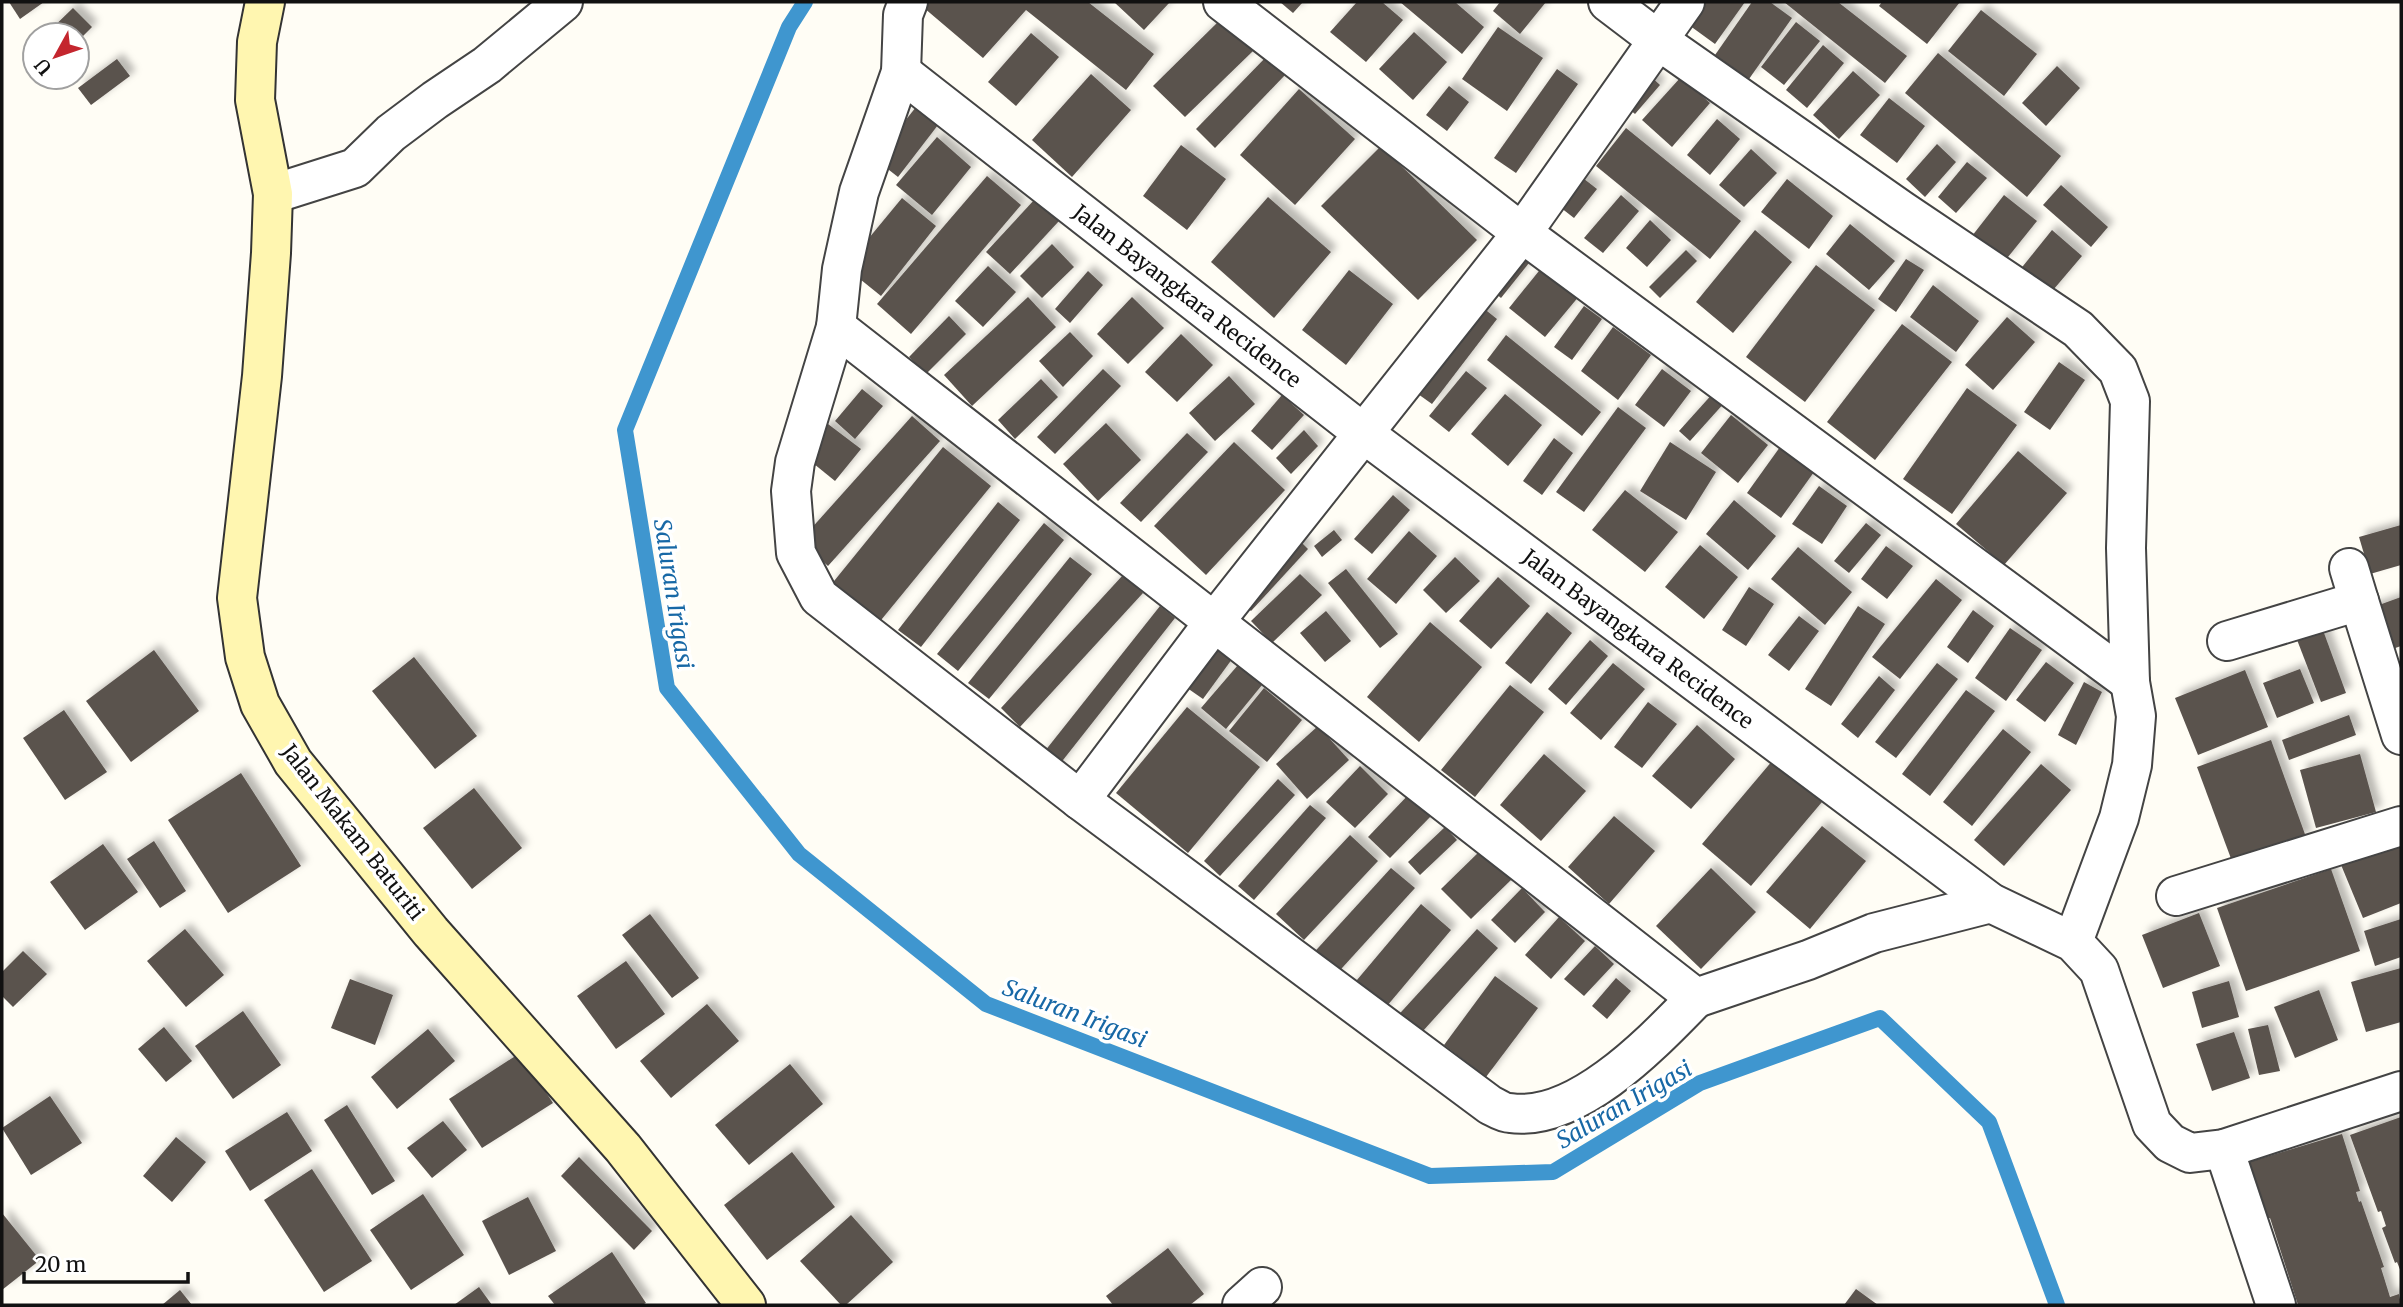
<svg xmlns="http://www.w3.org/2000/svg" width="2403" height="1307" font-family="Merriweather,serif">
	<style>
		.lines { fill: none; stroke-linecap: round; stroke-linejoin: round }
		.stream { stroke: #3f96cf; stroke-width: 16 }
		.building { fill: #5a524d; filter: url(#shadow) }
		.street-casing { stroke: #444; stroke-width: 42 }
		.secondary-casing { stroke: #333; stroke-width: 42 }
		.street { stroke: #fff; stroke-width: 38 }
		.secondary { stroke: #fff6b0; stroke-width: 38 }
		.labels { text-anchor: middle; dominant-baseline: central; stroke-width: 7; stroke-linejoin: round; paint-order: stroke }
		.street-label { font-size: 21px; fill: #111; stroke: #fff }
		.water-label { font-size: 23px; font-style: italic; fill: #1768a6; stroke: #fff }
	</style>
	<defs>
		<filter id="shadow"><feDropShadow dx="6" dy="-6" stdDeviation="3.5" flood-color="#0004"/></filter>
	</defs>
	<rect width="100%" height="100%" fill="#fffdf5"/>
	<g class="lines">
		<path class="stream" d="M805,2L789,27L625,430L667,688L799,854L986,1004L1430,1176L1553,1172L1700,1083L1880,1018L1989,1122L2057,1305"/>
	</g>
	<g class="building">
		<path d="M9,2H44L20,19Z"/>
		<path d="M917,2H1088L1154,54L1126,90L1026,10L983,58Z"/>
		<path d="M1114,2H1170L1144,30Z"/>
		<path d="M1280,2H1303L1293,13Z"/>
		<path d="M1357,2H1382L1403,20L1366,62L1330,32Z"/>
		<path d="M1400,2H1455L1484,27L1462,54Z"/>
		<path d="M1500,2H1546L1520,34L1493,11Z"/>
		<path d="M1696,2H1745L1715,44L1682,20Z"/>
		<path d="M1752,2H1770L1792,18L1749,79L1715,55Z"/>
		<path d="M1784,2H1838L1907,56L1885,83Z"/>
		<path d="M1882,2H1960L1927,44L1879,6Z"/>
		<path d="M73,8L92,27L77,42V35H45Z"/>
		<path d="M1981,10L2037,54L2004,96L1948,51Z"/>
		<path d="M1221,19L1253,51L1185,117L1153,86Z"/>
		<path d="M1796,22L1820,41L1784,85L1761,67Z"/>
		<path d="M1498,27L1543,58L1507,111L1462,79Z"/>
		<path d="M1414,32L1447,62L1413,100L1379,69Z"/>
		<path d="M1031,33L1059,57L1016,106L988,82Z"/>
		<path d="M1823,45L1844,63L1807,108L1786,90Z"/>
		<path d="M1938,53L2061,156L2027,197L1905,93Z"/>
		<path d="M1268,55L1286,74L1215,148L1196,129Z"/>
		<path d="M117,59L130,76L91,105L78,88Z"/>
		<path d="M2057,66L2080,88L2046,126L2022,103Z"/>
		<path d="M1557,69L1578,84L1516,173L1494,158Z"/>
		<path d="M1853,71L1880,95L1839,139L1813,115Z"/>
		<path d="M1647,73L1660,85L1635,114L1621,102Z"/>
		<path d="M1091,74L1131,110L1072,177L1032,140Z"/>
		<path d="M1681,77L1710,103L1672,147L1642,120Z"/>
		<path d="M1449,86L1469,102L1447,131L1426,115Z"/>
		<path d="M1299,89L1355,139L1295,205L1240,155Z"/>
		<path d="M1889,98L1925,126L1897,163L1860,135Z"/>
		<path d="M916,107L938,125L898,177L875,159Z"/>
		<path d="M1717,119L1740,139L1710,175L1687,155Z"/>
		<path d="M1626,128L1741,221L1710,259L1596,166Z"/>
		<path d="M937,137L971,167L932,215L896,185Z"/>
		<path d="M1937,144L1956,162L1925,197L1906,179Z"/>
		<path d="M1181,145L1226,179L1187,230L1143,196Z"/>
		<path d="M1381,146L1477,240L1418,300L1321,206Z"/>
		<path d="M1751,149L1777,173L1744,207L1719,185Z"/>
		<path d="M1967,162L1987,178L1956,213L1938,197Z"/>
		<path d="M1579,175L1597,189L1574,218L1556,204Z"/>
		<path d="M987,176L1021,205L911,334L877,304Z"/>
		<path d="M1787,179L1833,216L1809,249L1761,212Z"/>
		<path d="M2061,185L2108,227L2091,247L2043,205Z"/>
		<path d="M1621,195L1639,211L1603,253L1584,238Z"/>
		<path d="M2004,195L2037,221L2004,262L1972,236Z"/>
		<path d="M1268,197L1331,252L1274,318L1211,262Z"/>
		<path d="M902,198L936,226L881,296L845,267Z"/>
		<path d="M1035,199L1059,221L1010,274L986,252Z"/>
		<path d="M1650,220L1671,240L1647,267L1626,248Z"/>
		<path d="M1850,224L1895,261L1869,290L1826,254Z"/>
		<path d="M1755,230L1792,262L1733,333L1696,302Z"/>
		<path d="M2052,230L2082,256L2048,296L2019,271Z"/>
		<path d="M1052,244L1074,267L1042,298L1020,276Z"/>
		<path d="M1519,246L1533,258L1501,298L1487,286Z"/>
		<path d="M1686,250L1697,261L1660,298L1649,287Z"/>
		<path d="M1906,259L1924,270L1896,312L1878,299Z"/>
		<path d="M1816,265L1875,310L1805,402L1746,357Z"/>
		<path d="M988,266L1016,292L983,327L955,301Z"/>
		<path d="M1543,266L1580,295L1545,337L1509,308Z"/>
		<path d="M1349,270L1393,304L1346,365L1302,330Z"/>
		<path d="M1088,271L1103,285L1070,323L1055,309Z"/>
		<path d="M1933,285L1979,321L1956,352L1910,317Z"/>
		<path d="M1028,297L1056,327L972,406L944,375Z"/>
		<path d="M1132,297L1164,328L1128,364L1097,334Z"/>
		<path d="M1477,303L1497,319L1432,404L1411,389Z"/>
		<path d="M1584,306L1602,319L1572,360L1554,347Z"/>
		<path d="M949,316L966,334L926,374L909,357Z"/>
		<path d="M2007,317L2035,342L1993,390L1965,365Z"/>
		<path d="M1902,324L1952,362L1875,460L1827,422Z"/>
		<path d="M1613,327L1651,355L1618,400L1581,371Z"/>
		<path d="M1070,332L1093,356L1063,387L1039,361Z"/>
		<path d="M1181,334L1213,365L1177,402L1145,372Z"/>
		<path d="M1506,335L1601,412L1582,436L1487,360Z"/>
		<path d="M2059,362L2085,380L2050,430L2024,412Z"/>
		<path d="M1103,369L1121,386L1055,454L1037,437Z"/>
		<path d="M1662,369L1691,391L1664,427L1635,405Z"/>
		<path d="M1466,371L1487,388L1449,432L1429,416Z"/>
		<path d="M1229,376L1255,404L1215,441L1189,413Z"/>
		<path d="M1041,379L1058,397L1015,439L998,420Z"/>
		<path d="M1967,388L2017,425L1952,514L1903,479Z"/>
		<path d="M862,389L883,406L855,439L835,421Z"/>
		<path d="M1715,391L1726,401L1690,441L1679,431Z"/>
		<path d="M1505,394L1542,425L1508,466L1471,434Z"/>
		<path d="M1282,395L1304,415L1272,450L1251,431Z"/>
		<path d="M1618,407L1646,428L1584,512L1556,492Z"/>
		<path d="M1731,415L1768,445L1738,483L1701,453Z"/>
		<path d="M912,416L940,441L828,566L800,541Z"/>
		<path d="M1106,423L1141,460L1098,501L1063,464Z"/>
		<path d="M828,424L861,449L835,481L803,455Z"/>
		<path d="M1304,430L1318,446L1291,474L1276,458Z"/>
		<path d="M1187,433L1208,452L1141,522L1120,503Z"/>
		<path d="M1554,438L1573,453L1542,495L1523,481Z"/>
		<path d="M1234,442L1285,490L1206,575L1154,526Z"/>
		<path d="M1670,442L1716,472L1686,520L1640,491Z"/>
		<path d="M943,447L991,486L877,625L830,586Z"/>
		<path d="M1780,447L1814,472L1781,518L1747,493Z"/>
		<path d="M2018,451L2067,493L2004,565L1956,524Z"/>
		<path d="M1819,486L1847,506L1822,544L1792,524Z"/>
		<path d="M1625,490L1678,532L1645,572L1592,530Z"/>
		<path d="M1393,495L1410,510L1372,554L1354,539Z"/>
		<path d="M1734,500L1776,536L1748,570L1706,534Z"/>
		<path d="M998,502L1020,520L921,647L898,630Z"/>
		<path d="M1044,523L1064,540L958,671L937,654Z"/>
		<path d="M1866,523L1881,535L1849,573L1834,561Z"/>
		<path d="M2401,525V565L2370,574L2359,537Z"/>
		<path d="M1334,530L1342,540L1322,557L1314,546Z"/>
		<path d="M1409,531L1437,556L1396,604L1367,579Z"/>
		<path d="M1297,538L1308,549L1251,611L1238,600Z"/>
		<path d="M1700,545L1738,577L1704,619L1665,587Z"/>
		<path d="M1886,546L1913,566L1887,599L1861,579Z"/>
		<path d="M1798,547L1852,592L1825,625L1771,579Z"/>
		<path d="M1070,557L1092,574L989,699L968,683Z"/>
		<path d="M1455,557L1480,581L1446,613L1423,590Z"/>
		<path d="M1346,569L1398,634L1380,648L1328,583Z"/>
		<path d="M1300,574L1322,595L1272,643L1251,621Z"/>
		<path d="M1123,575L1143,593L1020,727L1001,708Z"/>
		<path d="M1498,577L1530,606L1491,649L1459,621Z"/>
		<path d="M1936,579L1962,600L1900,679L1872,657Z"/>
		<path d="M1749,587L1774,604L1746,646L1722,630Z"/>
		<path d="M2401,597V646L2384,652L2368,609Z"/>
		<path d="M1160,606L1175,618L1052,774L1037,761Z"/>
		<path d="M1858,606L1885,624L1831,706L1805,689Z"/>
		<path d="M1973,610L1994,626L1968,663L1947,647Z"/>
		<path d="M1326,611L1351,641L1325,662L1300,633Z"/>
		<path d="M1547,612L1572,633L1531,684L1505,663Z"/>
		<path d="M1799,616L1819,631L1789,671L1768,655Z"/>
		<path d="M1430,622L1482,667L1419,742L1367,697Z"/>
		<path d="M2320,622L2346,693L2321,702L2294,632Z"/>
		<path d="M2010,628L2042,650L2006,701L1975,678Z"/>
		<path d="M1213,638L1235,655L1203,699L1180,683Z"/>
		<path d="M1590,640L1608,656L1566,705L1548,689Z"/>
		<path d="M154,650L199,711L131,762L86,701Z"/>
		<path d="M414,657L477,736L435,769L372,691Z"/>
		<path d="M2046,662L2074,683L2045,722L2016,700Z"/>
		<path d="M1613,663L1645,689L1601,740L1570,713Z"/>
		<path d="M1937,663L1958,679L1896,758L1875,742Z"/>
		<path d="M1238,665L1262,685L1226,729L1201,708Z"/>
		<path d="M2300,669L2314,703L2277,718L2263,683Z"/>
		<path d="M2245,670L2268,727L2198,755L2175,698Z"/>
		<path d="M1879,676L1895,690L1858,738L1841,724Z"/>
		<path d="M2084,682L2102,692L2076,745L2058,735Z"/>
		<path d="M1510,685L1544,712L1475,797L1441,770Z"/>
		<path d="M1264,688L1302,720L1267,762L1229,731Z"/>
		<path d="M1966,690L1995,711L1930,796L1902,774Z"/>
		<path d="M1648,702L1677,724L1642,768L1614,747Z"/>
		<path d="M1187,707L1260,767L1188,853L1116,793Z"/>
		<path d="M64,710L107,772L65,800L23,738Z"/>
		<path d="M2349,715L2356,735L2289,760L2282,740Z"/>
		<path d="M1697,725L1735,759L1691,809L1652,776Z"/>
		<path d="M1318,726L1349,760L1307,799L1276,764Z"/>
		<path d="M2003,729L2031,752L1972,826L1943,802Z"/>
		<path d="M2271,740L2306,837L2233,864L2197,767Z"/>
		<path d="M1544,754L1586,791L1541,841L1500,805Z"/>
		<path d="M2360,754L2376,812L2316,828L2300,770Z"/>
		<path d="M1773,760L1822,802L1751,886L1702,844Z"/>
		<path d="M2041,764L2071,790L2004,866L1974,840Z"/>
		<path d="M1360,766L1388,794L1355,828L1326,802Z"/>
		<path d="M241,773L301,866L228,913L168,820Z"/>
		<path d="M1278,779L1295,795L1220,876L1204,861Z"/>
		<path d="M474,788L522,848L472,889L423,828Z"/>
		<path d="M1412,791L1434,813L1390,858L1368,837Z"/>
		<path d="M1310,805L1326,818L1254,900L1238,886Z"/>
		<path d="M1614,816L1655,851L1609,904L1568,867Z"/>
		<path d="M1822,826L1866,861L1810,929L1766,892Z"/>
		<path d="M1445,827L1457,840L1420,875L1408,862Z"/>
		<path d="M2401,834V903L2363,918L2339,860Z"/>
		<path d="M1350,835L1378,861L1304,940L1276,914Z"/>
		<path d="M154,841L186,891L160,908L127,859Z"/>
		<path d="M103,844L138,892L85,930L50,882Z"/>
		<path d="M1483,848L1512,879L1471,919L1441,889Z"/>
		<path d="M1391,868L1415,888L1332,979L1308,959Z"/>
		<path d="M1711,868L1756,912L1701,969L1656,926Z"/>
		<path d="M2331,869L2360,951L2246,991L2217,908Z"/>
		<path d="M1522,888L1545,912L1515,943L1491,920Z"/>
		<path d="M1421,904L1451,930L1376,1019L1346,993Z"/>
		<path d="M2199,913L2220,966L2163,988L2142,935Z"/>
		<path d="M650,914L699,978L672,998L622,935Z"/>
		<path d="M1559,917L1585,941L1551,979L1525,955Z"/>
		<path d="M2401,919V957L2375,966L2364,931Z"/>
		<path d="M185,929L224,975L186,1007L147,961Z"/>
		<path d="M1477,929L1498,948L1413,1042L1392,1022Z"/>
		<path d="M1595,946L1614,964L1584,996L1564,979Z"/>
		<path d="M23,951L47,974L13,1007L2,996V972Z"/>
		<path d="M626,961L665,1014L616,1049L577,996Z"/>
		<path d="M2401,968V1022L2366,1032L2351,982Z"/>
		<path d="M1495,976L1538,1008L1486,1077L1444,1045Z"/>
		<path d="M1616,978L1631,991L1607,1019L1592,1006Z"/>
		<path d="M350,979L393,995L375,1045L331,1028Z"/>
		<path d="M2229,981L2239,1017L2202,1028L2192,992Z"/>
		<path d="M2319,990L2338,1040L2295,1058L2274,1007Z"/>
		<path d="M707,1004L739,1041L671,1098L640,1061Z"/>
		<path d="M243,1011L281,1065L233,1099L195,1046Z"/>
		<path d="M2268,1025L2280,1071L2259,1075L2248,1029Z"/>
		<path d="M164,1027L192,1061L166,1082L138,1049Z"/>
		<path d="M428,1029L455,1061L397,1109L371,1077Z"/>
		<path d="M2234,1032L2250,1078L2212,1091L2196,1044Z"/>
		<path d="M520,1053L553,1103L482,1148L449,1099Z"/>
		<path d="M790,1064L823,1104L749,1165L715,1125Z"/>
		<path d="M50,1096L82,1143L31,1175L2,1128Z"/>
		<path d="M347,1105L395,1181L372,1195L324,1120Z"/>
		<path d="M287,1112L312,1151L250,1191L225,1151Z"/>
		<path d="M2401,1117V1272L2397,1262L2395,1263L2382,1228L2386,1226L2381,1211L2378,1212L2350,1135Z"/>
		<path d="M443,1121L467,1150L432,1178L407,1148Z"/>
		<path d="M2342,1134L2360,1191L2356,1192L2359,1202L2361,1201L2384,1267L2381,1268L2390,1297L2399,1294L2401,1305H2298L2270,1218L2264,1220L2246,1163Z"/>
		<path d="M176,1137L206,1162L172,1202L143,1176Z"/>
		<path d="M792,1152L835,1207L767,1260L724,1205Z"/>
		<path d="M579,1157L652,1231L634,1250L561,1176Z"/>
		<path d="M312,1169L372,1261L324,1292L264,1200Z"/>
		<path d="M423,1194L464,1255L411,1290L370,1230Z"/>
		<path d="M528,1197L556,1251L509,1275L482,1221Z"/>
		<path d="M2,1213L40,1260L2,1290Z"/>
		<path d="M851,1215L893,1262L846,1305H841L800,1261Z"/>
		<path d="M1168,1248L1204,1294L1190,1305H1113L1106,1296Z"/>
		<path d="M612,1252L646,1303L642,1305H555L548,1296Z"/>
		<path d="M479,1287L492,1305H454Z"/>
		<path d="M1856,1289L1878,1305H1844Z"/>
		<path d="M180,1290L192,1305H162Z"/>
	</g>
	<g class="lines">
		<g class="street-casing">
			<g id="street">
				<path d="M908,2L903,15L901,72L859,192L842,269L836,327L1696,998L1808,960L1874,933L1991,903"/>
				<path d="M1608,2L1658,40L1901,210L2078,329L2118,370L2130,401L2126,548L2130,682L2136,716L2132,765L2119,818L2073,942"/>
				<path d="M1685,2L1522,233L2130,682"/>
				<path d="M901,72L1363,433L1991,903L2073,942L2099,970L2152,1124L2170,1143L2190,1153L2224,1149L2401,1091"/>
				<path d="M273,194L355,168L391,133L435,100L487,65L563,2"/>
				<path d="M836,327L795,462L791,491L796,553L819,597L1080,800L1490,1105C1496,1108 1503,1113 1510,1113C1577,1123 1653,1042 1696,998"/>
				<path d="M2349,568L2359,601"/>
				<path d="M2227,641L2359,601L2401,735"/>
				<path d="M1080,800L1215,621L1522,233L1223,2"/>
				<path d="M2176,896L2401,826"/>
				<path d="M2224,1149L2276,1305"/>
				<path d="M1242,1305L1262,1287"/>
			</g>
		</g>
		<g class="secondary-casing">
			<path id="secondary" d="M265,2L257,42L255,100L273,194L271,253L262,376L237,598L245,657L260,704L293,762L431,932L623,1148L746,1305"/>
		</g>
		<use href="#street" class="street"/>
		<use href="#secondary" class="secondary"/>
	</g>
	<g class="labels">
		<g class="street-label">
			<text transform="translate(1187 296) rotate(38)">Jalan Bayangkara Recidence</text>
			<text transform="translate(1638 639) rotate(37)">Jalan Bayangkara Recidence</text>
			<text transform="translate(353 832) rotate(52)">Jalan Makam Baturiti</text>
		</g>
		<g class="water-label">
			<text transform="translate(674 594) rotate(81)">Saluran Irigasi</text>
			<text transform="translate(1075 1013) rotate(21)">Saluran Irigasi</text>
			<text transform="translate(1624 1104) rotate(-30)">Saluran Irigasi</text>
		</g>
	</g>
	<rect width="2403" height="1307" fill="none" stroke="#111111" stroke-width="7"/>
	<g transform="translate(56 56) rotate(230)"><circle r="33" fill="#ffffff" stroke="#a0a0a0" stroke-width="2"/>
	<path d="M0-5L12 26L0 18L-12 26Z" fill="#c4262e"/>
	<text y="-10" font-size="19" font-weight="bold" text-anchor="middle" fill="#111111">U</text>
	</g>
	<path d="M24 1272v10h164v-10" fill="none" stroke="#111111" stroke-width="3.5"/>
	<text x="35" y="1272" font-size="21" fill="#111111" stroke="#ffffff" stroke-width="5" paint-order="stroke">20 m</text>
</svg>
